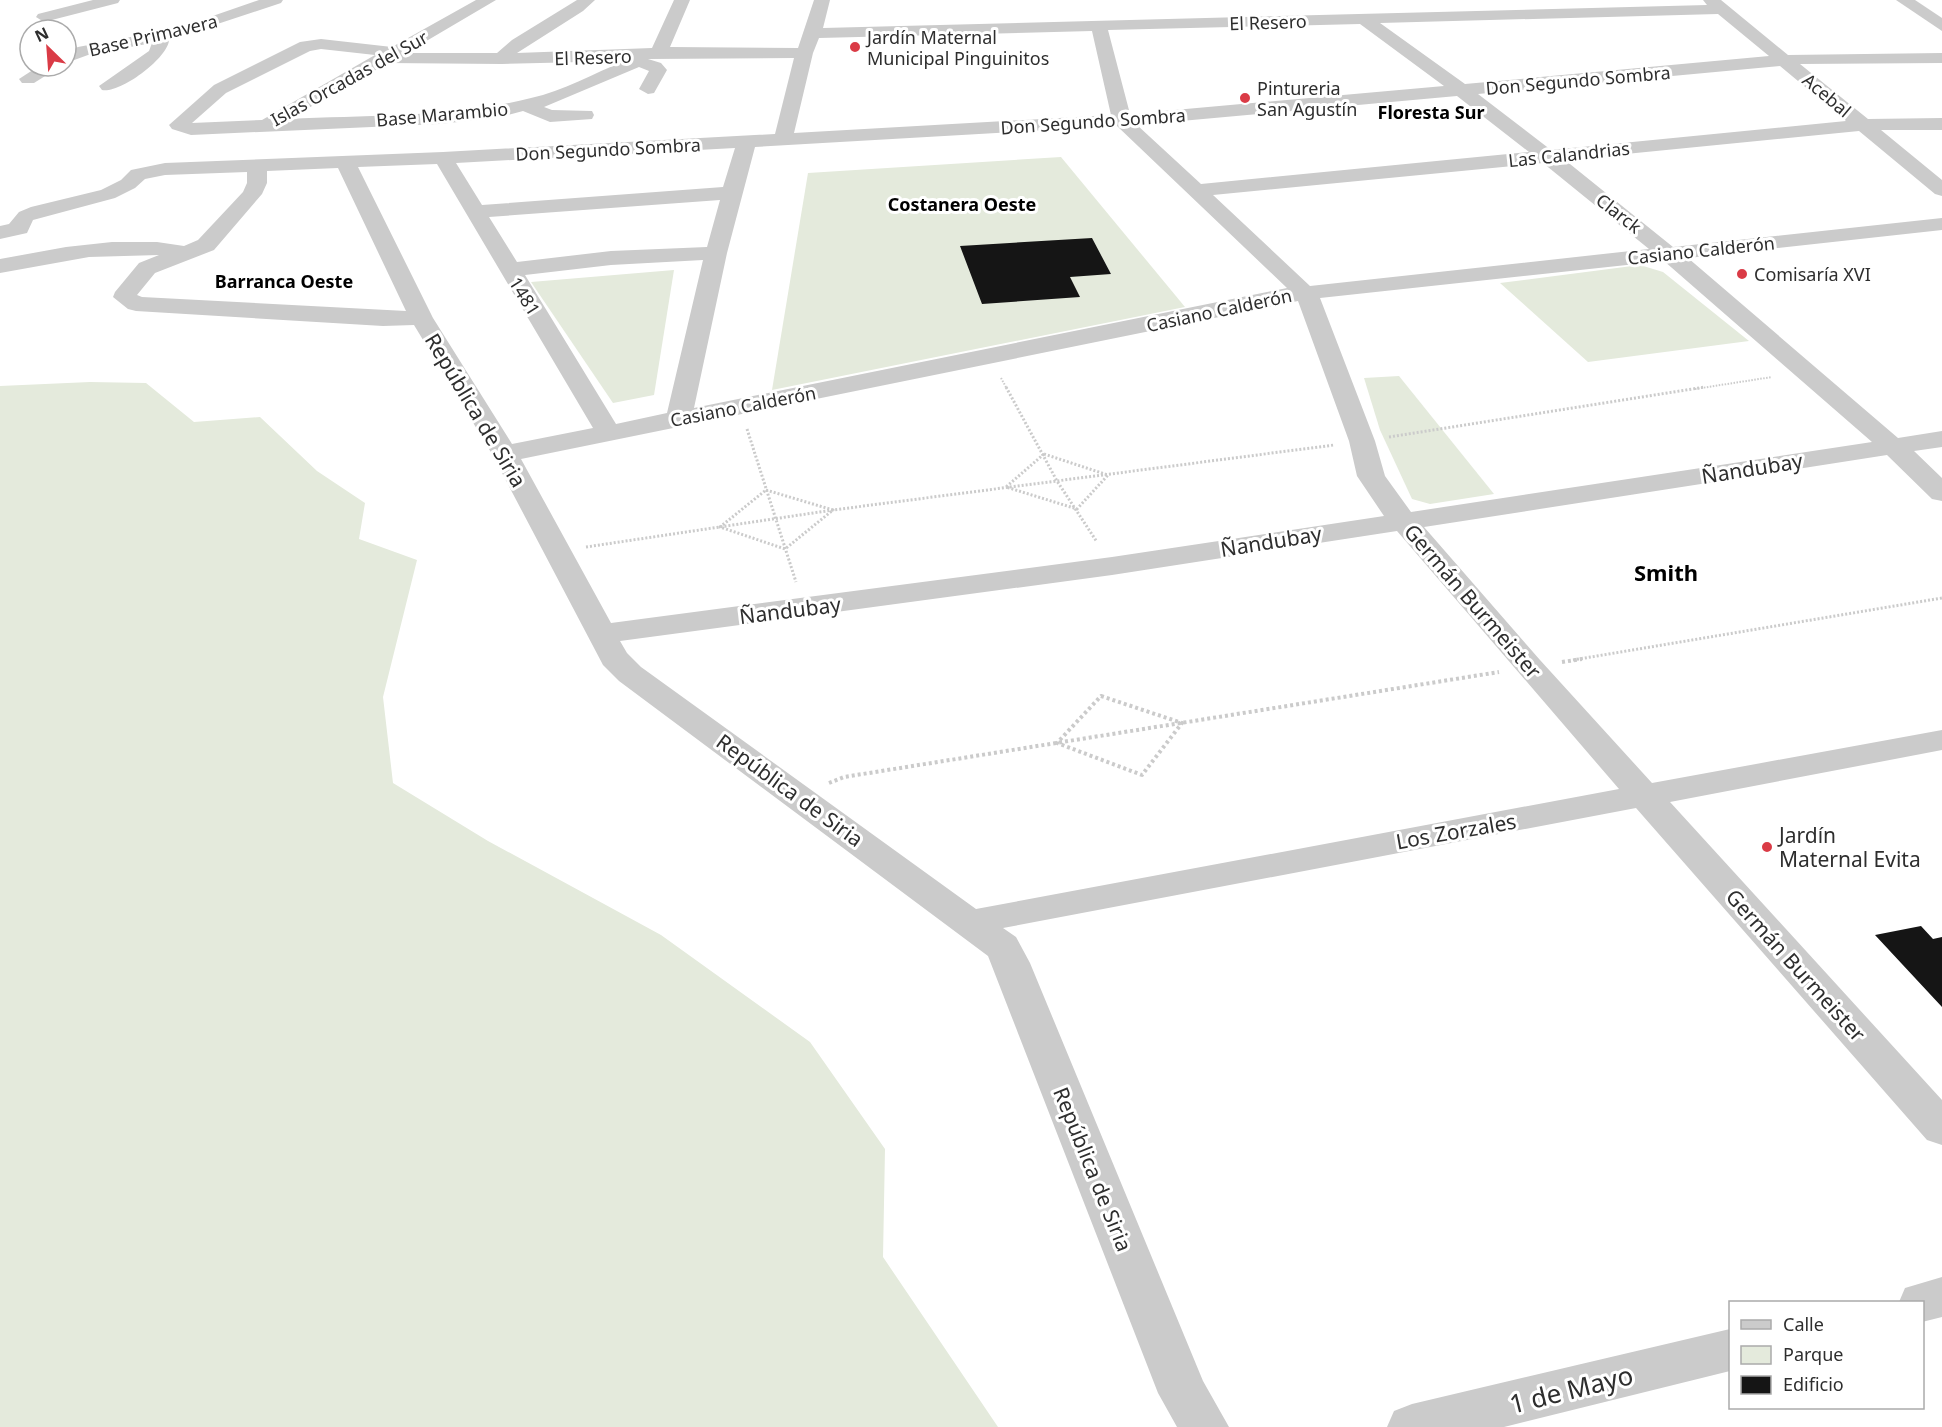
<svg xmlns="http://www.w3.org/2000/svg" width="1942" height="1427" font-family="'Noto Sans',sans-serif">
	<style>
		.green { fill: #e4eadc }
		.building { fill: #151515 }
		.lines { fill: none; stroke-linecap: round; stroke-linejoin: round }
		.path-far2 { stroke: #cbcbcb; stroke-width: 2; stroke-dasharray: 1.5 1.5; stroke-linecap: butt }
		.path-far1 { stroke: #cbcbcb; stroke-width: 3; stroke-dasharray: 2 2; stroke-linecap: butt }
		.path { stroke: #cbcbcb; stroke-width: 4; stroke-dasharray: 3 3; stroke-linecap: butt }
		.minor { fill: #cbcbcb; fill-rule: evenodd }
		.poi-dot { fill: #da3b46; stroke: #fff; stroke-width: 2 }
		.labels { text-anchor: middle; dominant-baseline: central; stroke-width: 6; stroke-linejoin: round; paint-order: stroke }
		.far-street-label { font-size: 18px; fill: #2e2e2e; stroke: #fff }
		.far-poi-label { font-size: 18px; fill: #2e2e2e; stroke: #fff; text-anchor: start }
		.far-neighbourhood-label { font-size: 18px; font-weight: bold; fill: #000; stroke: #fff }
		.street-label { font-size: 21px; fill: #2e2e2e; stroke: #fff }
		.poi-label { font-size: 21px; fill: #2e2e2e; stroke: #fff; text-anchor: start }
		.neighbourhood-label { font-size: 22px; font-weight: bold; fill: #000; stroke: #fff }
		.near-street-label { font-size: 26px; fill: #2e2e2e; stroke: #fff }
	</style>
	<rect width="100%" height="100%" fill="#fff"/>
	<g class="green">
		<path d="M1061,157L1185,307L772,390L808,173Z"/>
		<path d="M1640,265L1663,272L1749,341L1588,362L1500,283Z"/>
		<path d="M674,270L654,395L613,403L531,282Z"/>
		<path d="M1399,376L1494,494L1430,504L1412,499L1380,430L1364,378Z"/>
		<path d="M90,382L146,383L194,422L260,417L317,471L365,503L359,539L417,560L383,697L393,783L488,841L661,935L810,1042L885,1149L883,1257L998,1427H0V386Z"/>
	</g>
	<g class="building">
		<path d="M1092,238L1111,274L1070,277L1080,297L982,304L960,246Z"/>
		<path d="M1921,926L1933,939L1942,937V1007L1875,935Z"/>
	</g>
	<g class="lines">
		<g class="path-far2">
			<path d="M1001,378L1007,389"/>
			<path d="M1695,389L1772,377"/>
		</g>
		<g class="path-far1">
			<path d="M1006,387L1057,481L1097,542"/>
			<path d="M747,429L796,582"/>
			<path d="M1389,437L1705,387"/>
			<path d="M1044,454L1108,475L1077,509L1006,487Z"/>
			<path d="M766,490L833,510L785,549L720,527Z"/>
			<path d="M586,547L833,510L1334,445"/>
			<path d="M1573,660L1942,598"/>
		</g>
		<g class="path">
			<path d="M1562,662L1582,659"/>
			<path d="M1101,696L1182,723L1142,775L1057,743Z"/>
			<path d="M829,783L844,777L1499,672"/>
		</g>
		<g class="minor">
			<path d="M93,0H120L118,3L44,22L36,17L38,14Z"/>
			<path d="M259,0H283L281,3L169,40C168,58 120,94 102,90L99,86L149,51L152,43L88,55L66,63V52L78,47L178,28Z"/>
			<path d="M476,0H496L406,53H497L512,40L577,0H595L583,11L517,53L652,48L674,0H690L670,47L798,48L814,0H830L823,28L1707,5L1703,0H1721L1788,55L1942,53V63L1800,64L1868,119L1942,118V130H1881L1942,180V196L1935,194L1859,131L1565,160L1673,247L1942,218V230L1688,258L1898,438L1942,431V447L1914,451L1942,478V501L1932,499L1887,455L1424,527L1540,660L1652,783L1942,730V750L1670,802L1942,1100V1145L1927,1140L1636,808L1003,928L1016,937L1030,963L1203,1381L1229,1427H1177L1158,1393L988,956L619,681L603,665L492,454L414,325L383,326L136,311L128,309L113,297L115,292L139,263L159,255L89,257L0,273V259L66,247L112,242H157L184,246L198,240L243,192L247,183V172L165,175L145,179L135,188L115,198L33,220L27,233L0,239V226L9,224L19,212L31,207L101,190L121,180L131,170L165,163L443,152L775,134L794,58L648,59L661,63L667,70L654,93L648,94L639,89L649,71L639,67L544,107L552,110L592,111L594,115L592,119L550,122L523,111L496,118L439,124L191,135L172,129L169,125L214,85L300,42L321,39L392,47ZM1718,14L1769,56L1465,84L1380,23ZM1360,24L1444,86L1130,114L1108,30ZM1092,31L1111,115L794,133L813,53L819,38ZM321,49L375,55L262,120L192,123L226,93L310,51ZM625,61C594,73 563,91 531,98C453,118 369,115 289,119L388,63L502,64ZM1780,66L1846,121L1551,150L1478,94ZM1457,96L1529,152L1201,184L1137,125ZM1117,126L1287,288L694,408L727,253L755,147ZM735,148L723,187L482,205L456,163ZM1543,163L1649,249L1310,286L1213,195ZM437,164L593,428L512,444L433,318L358,167ZM338,168L406,311L142,297L137,295L155,273L214,250L262,194L267,183V171ZM720,200L707,247L611,251L517,262L489,217ZM703,260L667,413L616,424L525,275L611,265ZM1664,261L1872,442L1411,512L1385,476L1375,441L1320,298ZM1298,301L1349,441L1357,476L1384,516L1112,557L611,623L521,459ZM1397,531L1619,789L976,909L641,667L627,653L620,641L1112,575Z"/>
			<path d="M1896,0H1915L1942,18V31Z"/>
			<path d="M39,66H61L34,83H22L19,79Z"/>
			<path d="M1942,1277V1317L1922,1322V1302H1899L1905,1288Z"/>
			<path d="M1730,1329V1371L1504,1427H1387L1394,1411L1412,1404Z"/>
		</g>
	</g>
	<g class="poi-dot">
		<circle cx="855" cy="47" r="6"/>
		<circle cx="1245" cy="98" r="6"/>
		<circle cx="1742" cy="274" r="6"/>
		<circle cx="1767" cy="847" r="6"/>
	</g>
	<g class="labels">
		<g class="far-street-label">
			<text transform="translate(1268 22) rotate(-2)">El Resero</text>
			<text transform="translate(153 35) rotate(-13)">Base Primavera</text>
			<text transform="translate(593 57) rotate(-2)">El Resero</text>
			<text transform="translate(349 78) rotate(-29)">Islas Orcadas del Sur</text>
			<text transform="translate(1578 80) rotate(-5)">Don Segundo Sombra</text>
			<text transform="translate(1827 95) rotate(40)">Acebal</text>
			<text transform="translate(442 114) rotate(-5)">Base Marambio</text>
			<text transform="translate(1093 121) rotate(-4)">Don Segundo Sombra</text>
			<text transform="translate(608 149) rotate(-3)">Don Segundo Sombra</text>
			<text transform="translate(1569 154) rotate(-6)">Las Calandrias</text>
			<text transform="translate(1619 213) rotate(38)">Clarck</text>
			<text transform="translate(1701 250) rotate(-6)">Casiano Calderón</text>
			<text transform="translate(525 296) rotate(58)">1481</text>
			<text transform="translate(1219 310) rotate(-12)">Casiano Calderón</text>
			<text transform="translate(743 406) rotate(-11)">Casiano Calderón</text>
		</g>
		<g class="far-poi-label">
			<text x="867" y="37">Jardín Maternal<tspan x="867" dy="21">Municipal Pinguinitos</tspan></text>
			<text x="1257" y="88">Pintureria<tspan x="1257" dy="21">San Agustín</tspan></text>
			<text x="1754" y="274">Comisaría XVI</text>
		</g>
		<g class="far-neighbourhood-label">
			<text x="1431" y="112">Floresta Sur</text>
			<text x="962" y="204">Costanera Oeste</text>
			<text x="284" y="281">Barranca Oeste</text>
		</g>
		<g class="street-label">
			<text transform="translate(476 410) rotate(59)">República de Siria</text>
			<text transform="translate(1752 468) rotate(-9)">Ñandubay</text>
			<text transform="translate(1271 541) rotate(-9)">Ñandubay</text>
			<text transform="translate(1473 601) rotate(49)">Germán Burmeister</text>
			<text transform="translate(790 610) rotate(-7)">Ñandubay</text>
			<text transform="translate(790 790) rotate(36)">República de Siria</text>
			<text transform="translate(1456 831) rotate(-10)">Los Zorzales</text>
			<text transform="translate(1796 965) rotate(48)">Germán Burmeister</text>
			<text transform="translate(1093 1169) rotate(68)">República de Siria</text>
		</g>
		<g class="poi-label">
			<text x="1779" y="835">Jardín<tspan x="1779" dy="24">Maternal Evita</tspan></text>
		</g>
		<g class="neighbourhood-label">
			<text x="1666" y="572">Smith</text>
		</g>
		<g class="near-street-label">
			<text transform="translate(1571 1389) rotate(-14)">1 de Mayo</text>
		</g>
	</g>
	<rect x="1729" y="1301" width="195" height="108" fill="#ffffff" stroke="#ababab" stroke-width="1.5"/>
	<rect x="1741" y="1320" width="30" height="9" fill="#cbcbcb" stroke="#ababab" stroke-width="1.5"/>
	<text x="1783" y="1331" font-size="18" fill="#2e2e2e">Calle</text>
	<rect x="1741" y="1346" width="30" height="18" fill="#e4eadc" stroke="#ababab" stroke-width="1.5"/>
	<text x="1783" y="1361" font-size="18" fill="#2e2e2e">Parque</text>
	<rect x="1741" y="1376" width="30" height="18" fill="#151515" stroke="#ababab" stroke-width="1.5"/>
	<text x="1783" y="1391" font-size="18" fill="#2e2e2e">Edificio</text>
	<g transform="translate(48 48) rotate(335)"><circle r="28" fill="#ffffff" stroke="#ababab" stroke-width="1.5"/>
	<path d="M0-4.5L10 22L0 15L-10 22Z" fill="#da3b46"/>
	<text y="-9" font-size="16" font-weight="bold" text-anchor="middle" fill="#2e2e2e">N</text>
	</g>
</svg>
